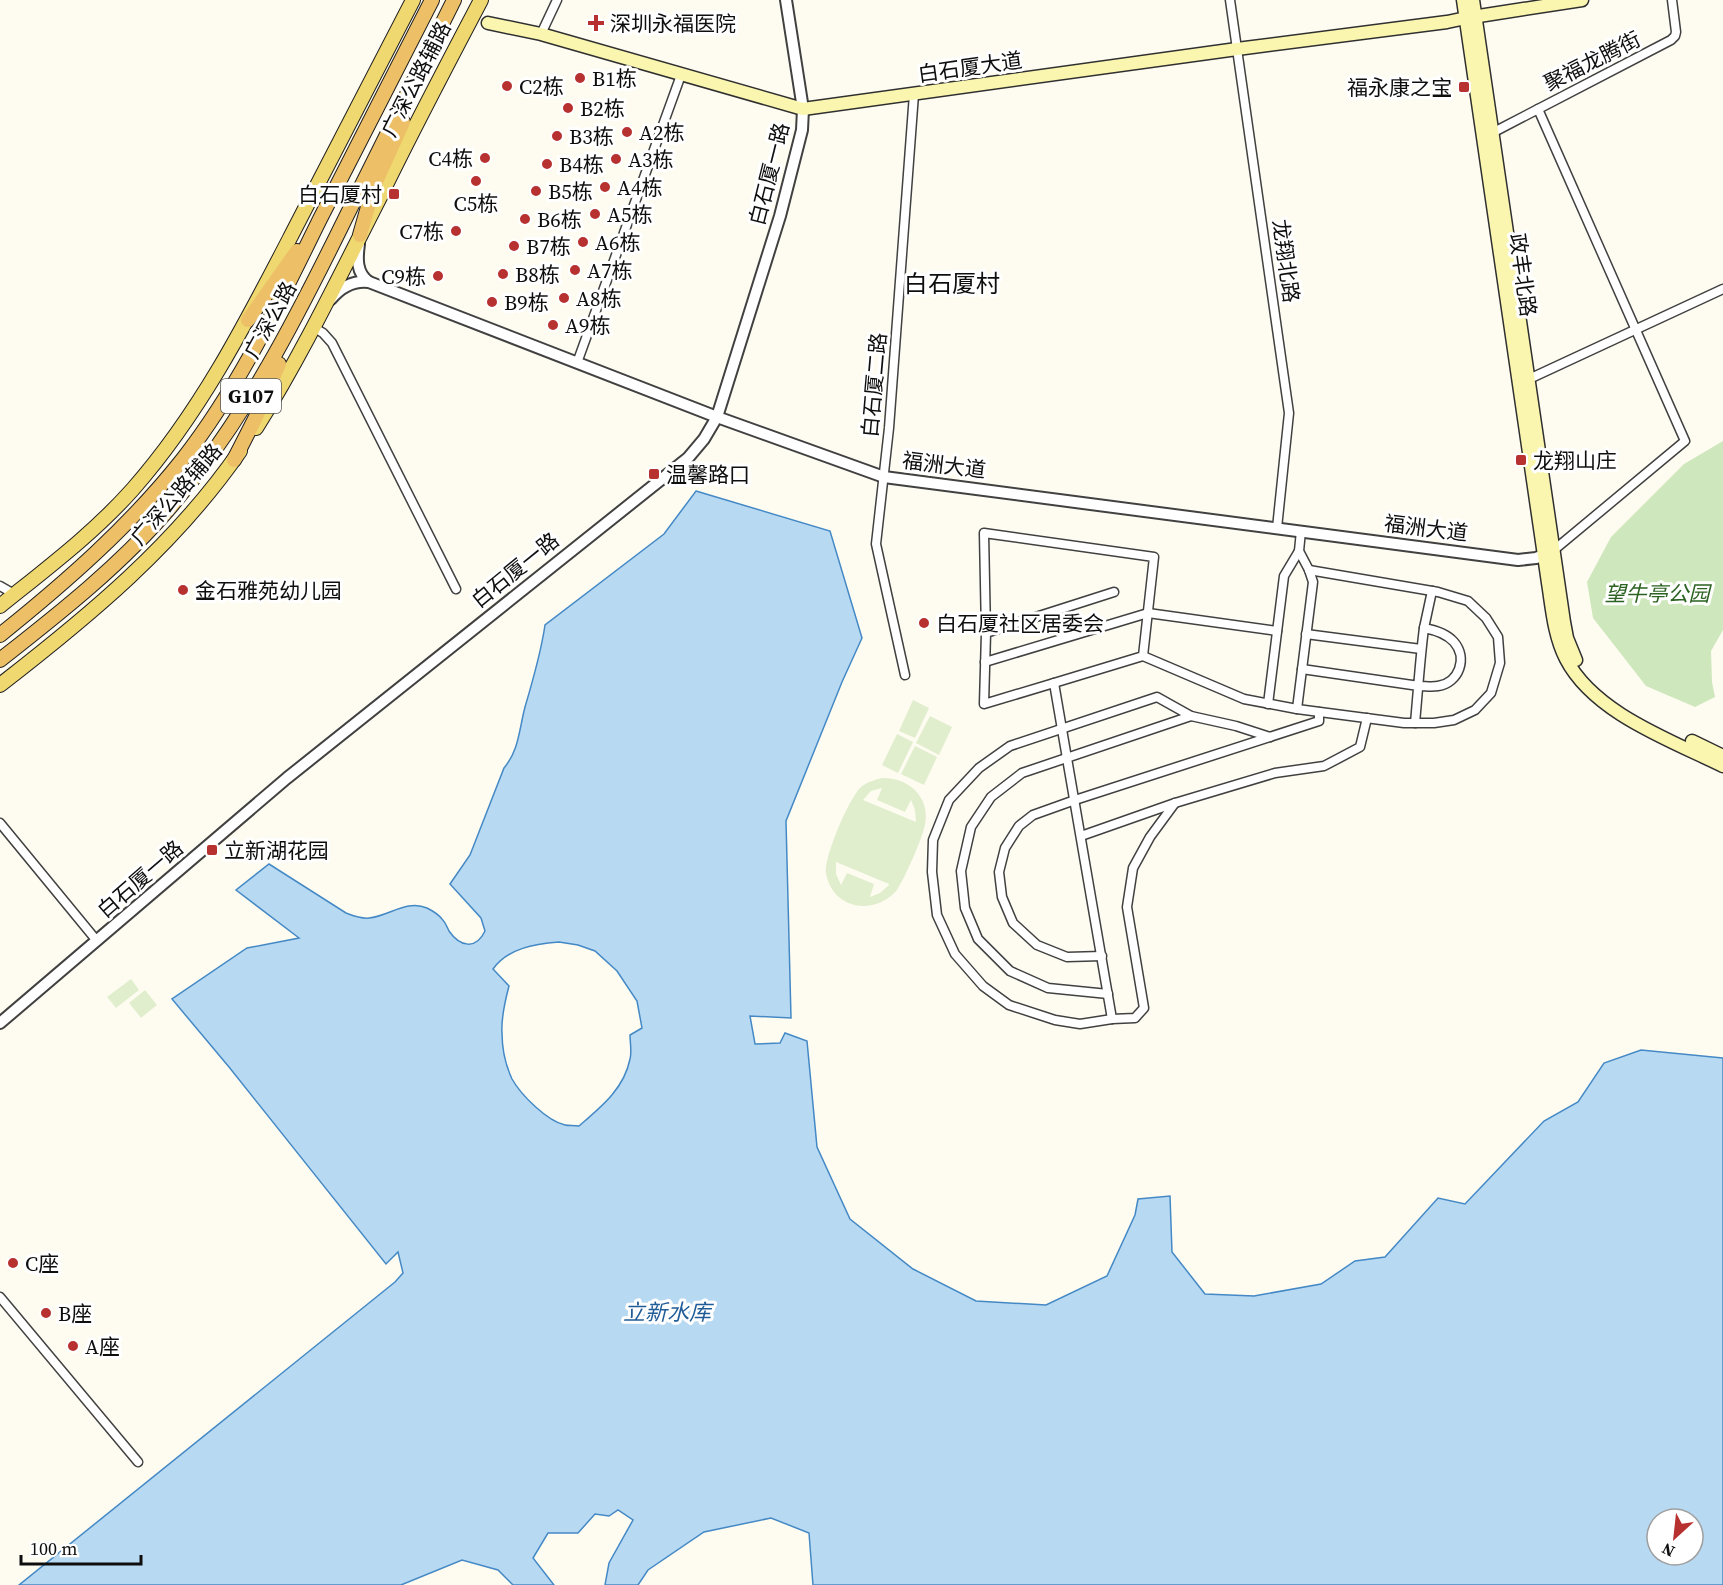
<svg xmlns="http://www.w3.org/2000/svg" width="1723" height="1585" font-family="'Source Serif 4','Noto Sans SC',serif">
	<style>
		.green { fill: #cfe7bc }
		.pitch { fill: #e1eecd; fill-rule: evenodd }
		.water { fill: #b8d9f2; stroke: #4489c5; stroke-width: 1.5; fill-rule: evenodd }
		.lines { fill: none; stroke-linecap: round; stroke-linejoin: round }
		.minor-casing { stroke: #414141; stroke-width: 11 }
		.tertiary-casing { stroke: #414141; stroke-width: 14 }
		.secondary-casing { stroke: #303030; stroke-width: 15 }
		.primary-casing { stroke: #1f1f1f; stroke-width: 16 }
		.trunk-casing { stroke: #1f1f1f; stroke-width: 16 }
		.minor { stroke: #fff; stroke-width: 8 }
		.tertiary { stroke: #fff; stroke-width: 10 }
		.secondary { stroke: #faf6b0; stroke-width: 12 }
		.primary { stroke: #efd86f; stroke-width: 14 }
		.trunk { stroke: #edc068; stroke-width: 14 }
		.poi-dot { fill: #b6312f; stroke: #fff; stroke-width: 2 }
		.labels { text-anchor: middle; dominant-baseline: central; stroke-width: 6; stroke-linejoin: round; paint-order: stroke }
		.shield { fill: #fff; stroke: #565656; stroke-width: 1.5 }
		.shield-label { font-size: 20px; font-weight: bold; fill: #0e0e0e }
		.poi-label { font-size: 21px; fill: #0e0e0e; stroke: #fff; text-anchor: start }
		.street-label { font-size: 21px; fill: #0e0e0e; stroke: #fff }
		.park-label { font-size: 21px; font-style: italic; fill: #2c6222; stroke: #fff }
		.water-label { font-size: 22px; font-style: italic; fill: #1f5c98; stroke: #fff }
		.quarter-label { font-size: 24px; fill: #0e0e0e; stroke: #fff }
	</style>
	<rect width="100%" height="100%" fill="#fefcf1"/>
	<path class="green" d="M1723,441V630L1711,651L1712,682L1715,697L1695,707L1646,686L1593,618L1587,582L1611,537L1684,464Z"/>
	<g class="pitch">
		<path d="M913,700L929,708L915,738L899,731Z"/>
		<path d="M930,716L952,727L939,755L916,743Z"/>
		<path d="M897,734L913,742L898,773L882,765Z"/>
		<path d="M915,746L937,757L924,785L901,774Z"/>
		<path d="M882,778C908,777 931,797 925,825C921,842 906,875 897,890C875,916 832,910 826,873C824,857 849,798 861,787C867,782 874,780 882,778ZM882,788L877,800L905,812L911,800L915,810L916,822L863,800L871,791ZM836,862L889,884V885L880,893L870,897L874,884L847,873L841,885L836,874Z"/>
		<path d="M131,979L139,990L116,1008L107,997Z"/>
		<path d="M145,990L157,1005L141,1018L129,1003Z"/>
	</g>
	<path class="water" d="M696,491L830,531L862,638L842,682L786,821L791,1018L750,1016L755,1044L780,1043L785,1033L807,1041L817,1147L850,1219L913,1269L976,1301L1046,1305L1107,1276L1135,1215L1138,1199L1170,1196L1172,1252L1205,1294L1254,1296L1321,1284L1355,1261L1385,1257L1438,1198L1465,1204L1544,1121L1578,1102L1604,1063L1641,1050L1723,1058V1585H813L809,1533L771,1518L704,1532L648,1570L638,1585H605L609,1563L633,1520L618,1510L609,1516L595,1514L578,1533H548L533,1558L554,1585H513L498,1570L462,1560L401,1585H19L395,1282L403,1273L398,1252L386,1264L229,1067L172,999L247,948L299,938L236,890L269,864L346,913C354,916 361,919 369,918C389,916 407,899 427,908C433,911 438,914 442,919C446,923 447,927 449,931C460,947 476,950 485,931L481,918L450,884L470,855L504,768C519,750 519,730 525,707C533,680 541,653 545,625L664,534ZM559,942L578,945L595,951L617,971L637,1001L642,1028L630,1035C630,1042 632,1052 630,1059C624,1089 601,1107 579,1126C574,1125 569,1126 565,1125C547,1121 521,1095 512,1079C506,1066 502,1048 502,1033C501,1017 505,1001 509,986L493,969C508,948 535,944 559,942ZM1657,1519H1693V1555H1657Z"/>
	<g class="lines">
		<g class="minor-casing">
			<g id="minor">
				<path d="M1230,0L1289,413L1277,528"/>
				<path d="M541,34L557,0"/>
				<path d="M1538,109L1685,441L1554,550"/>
				<path d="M1492,133L1671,40L1675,36L1676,32L1672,0"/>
				<path d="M313,327L323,333L332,343L456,589"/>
				<path d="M577,363L681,75"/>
				<path d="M1529,379L1723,289"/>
				<path d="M0,586L14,594"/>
				<path d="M1424,628L1432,591"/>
				<path d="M986,633L984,704L1054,683"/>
				<path d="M1306,634L1421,649"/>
				<path d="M1143,656L1244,699L1297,709L1404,723H1434L1454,720L1475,710L1491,693L1500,663L1498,637L1486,618L1468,601L1438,592L1309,570"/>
				<path d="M985,662L1148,613L1277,631"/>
				<path d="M1302,669L1419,686C1425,686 1432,687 1438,686C1459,683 1468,658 1454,642C1446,633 1435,630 1424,628C1420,659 1418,691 1415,723"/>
				<path d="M905,675L876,544L889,428L914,94"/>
				<path d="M1268,704L1284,576L1299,551"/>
				<path d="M1297,709L1313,582L1309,570L1299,551L1301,531"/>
				<path d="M1175,803L1150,837L1133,868L1127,907L1144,1008L1135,1018L1112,1019L1080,1024L1055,1020L1009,1005L983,986L955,954L937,915L932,872L933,840L949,800L979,768L1010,746L1157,697L1191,716L1236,726L1270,737"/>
				<path d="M0,823L97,941"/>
				<path d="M1081,836L1175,803L1275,773L1324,766L1360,747L1367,718"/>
				<path d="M1102,956L1067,957L1037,945L1013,923L1002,897L999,872L1005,848L1019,826L1033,815L1075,800L1319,721V712"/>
				<path d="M1108,994L1048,988L1010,971L978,939L965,908L961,871L971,827L991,797L1022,773L1191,716"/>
				<path d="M1112,1019L1054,683L1143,656L1154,557L984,533L986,633L1114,592"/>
				<path d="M0,1297L138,1462"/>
			</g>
		</g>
		<g class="tertiary-casing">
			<g id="tertiary">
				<path d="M359,244C357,258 356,273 369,282"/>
				<path d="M331,299C341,287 353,280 369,282L717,417L884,477L1518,560L1536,558L1551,552"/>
				<path d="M0,1023L287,778L688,458L704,439L717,417L780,216L802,130L803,109L786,0"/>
			</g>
		</g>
		<g class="secondary-casing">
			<g id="secondary">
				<path d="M1463,0L1548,583C1552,608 1554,636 1566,659C1594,713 1670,740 1723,766"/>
				<path d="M1473,0L1564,622L1567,638L1576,660"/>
				<path d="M488,23L541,34L803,109L1237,49L1447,22L1466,18L1582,0"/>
				<path d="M1692,741L1723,756"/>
			</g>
		</g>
		<g class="primary-casing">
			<g id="primary">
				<path d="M256,428C303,353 341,273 381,195C413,129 447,65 481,0"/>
				<path d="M0,606C46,569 94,533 133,489C200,413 246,323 292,234C332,156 373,78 413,0"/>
				<path d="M0,685C89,616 175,545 240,451"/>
			</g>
		</g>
		<g class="trunk-casing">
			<g id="trunk">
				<path d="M360,235L374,186L403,122"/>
				<path d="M248,320L297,251"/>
				<path d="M234,460L256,417L279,364"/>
				<path d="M0,635C66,582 130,526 183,459C240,386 279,302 320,219C357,146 395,73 432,0"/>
				<path d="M0,660C60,613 122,564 172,505C246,418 297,317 347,215C383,143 418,72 454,0"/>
			</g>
		</g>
		<use href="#minor" class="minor"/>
		<use href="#tertiary" class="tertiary"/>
		<use href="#secondary" class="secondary"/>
		<use href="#primary" class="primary"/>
		<use href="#trunk" class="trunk"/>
	</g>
	<g class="poi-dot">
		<path d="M593 14h6v6h6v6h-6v6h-6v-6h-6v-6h6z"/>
		<circle cx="580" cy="78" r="6"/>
		<circle cx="507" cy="86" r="6"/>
		<rect x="1458" y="81" width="12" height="12" rx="3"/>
		<circle cx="568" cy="108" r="6"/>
		<circle cx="627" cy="132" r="6"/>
		<circle cx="557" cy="136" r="6"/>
		<circle cx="485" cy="158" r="6"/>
		<circle cx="616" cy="159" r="6"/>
		<circle cx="547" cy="164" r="6"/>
		<circle cx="476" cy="181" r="6"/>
		<circle cx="605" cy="187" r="6"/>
		<circle cx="536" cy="191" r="6"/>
		<rect x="388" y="188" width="12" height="12" rx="3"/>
		<circle cx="595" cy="214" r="6"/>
		<circle cx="525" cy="219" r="6"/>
		<circle cx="456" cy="231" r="6"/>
		<circle cx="583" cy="242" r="6"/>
		<circle cx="514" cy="246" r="6"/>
		<circle cx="575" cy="270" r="6"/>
		<circle cx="503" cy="274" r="6"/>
		<circle cx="438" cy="276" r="6"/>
		<circle cx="564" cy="298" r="6"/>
		<circle cx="492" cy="302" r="6"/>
		<circle cx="553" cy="325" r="6"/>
		<rect x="1515" y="454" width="12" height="12" rx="3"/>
		<rect x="648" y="468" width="12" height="12" rx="3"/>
		<circle cx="183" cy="590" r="6"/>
		<circle cx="924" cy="623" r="6"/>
		<rect x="206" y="844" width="12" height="12" rx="3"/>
		<circle cx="13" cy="1263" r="6"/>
		<circle cx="46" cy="1313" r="6"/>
		<circle cx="73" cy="1346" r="6"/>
	</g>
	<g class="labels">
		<rect class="shield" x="221" y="379" width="60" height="34" rx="4.5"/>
		<g class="shield-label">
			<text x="251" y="396">G107</text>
		</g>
		<g class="poi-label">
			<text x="610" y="23">深圳永福医院</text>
			<text x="592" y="78">B1栋</text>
			<text x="519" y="86">C2栋</text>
			<text x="1452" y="87" text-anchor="end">福永康之宝</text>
			<text x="580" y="108">B2栋</text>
			<text x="639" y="132">A2栋</text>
			<text x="569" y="136">B3栋</text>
			<text x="473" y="158" text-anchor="end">C4栋</text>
			<text x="628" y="159">A3栋</text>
			<text x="559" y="164">B4栋</text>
			<text x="617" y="187">A4栋</text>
			<text x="548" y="191">B5栋</text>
			<text x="382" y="194" text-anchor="end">白石厦村</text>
			<text x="476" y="203" text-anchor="middle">C5栋</text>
			<text x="607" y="214">A5栋</text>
			<text x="537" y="219">B6栋</text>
			<text x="444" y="231" text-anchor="end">C7栋</text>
			<text x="595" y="242">A6栋</text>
			<text x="526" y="246">B7栋</text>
			<text x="587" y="270">A7栋</text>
			<text x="515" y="274">B8栋</text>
			<text x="426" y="276" text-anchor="end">C9栋</text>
			<text x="576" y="298">A8栋</text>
			<text x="504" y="302">B9栋</text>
			<text x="565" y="325">A9栋</text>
			<text x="1533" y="460">龙翔山庄</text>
			<text x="666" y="474">温馨路口</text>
			<text x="195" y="590">金石雅苑幼儿园</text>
			<text x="936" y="623">白石厦社区居委会</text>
			<text x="224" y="850">立新湖花园</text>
			<text x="25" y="1263">C座</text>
			<text x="58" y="1313">B座</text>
			<text x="85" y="1346">A座</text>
		</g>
		<g class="street-label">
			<text transform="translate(1592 61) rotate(-27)">聚福龙腾街</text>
			<text transform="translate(970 67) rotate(-8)">白石厦大道</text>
			<text transform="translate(416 79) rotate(-63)">广深公路辅路</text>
			<text transform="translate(769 174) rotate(-76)">白石厦一路</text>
			<text transform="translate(1286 261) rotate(82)">龙翔北路</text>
			<text transform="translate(1523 275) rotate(82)">政丰北路</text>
			<text transform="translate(270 320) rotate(-61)">广深公路</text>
			<text transform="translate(874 385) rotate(-85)">白石厦二路</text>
			<text transform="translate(944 465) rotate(7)">福洲大道</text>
			<text transform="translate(176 494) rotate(-49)">广深公路辅路</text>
			<text transform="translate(1426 528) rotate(7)">福洲大道</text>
			<text transform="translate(515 570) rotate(-39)">白石厦一路</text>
			<text transform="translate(140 879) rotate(-41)">白石厦一路</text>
		</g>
		<g class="park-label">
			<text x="1657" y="593">望牛亭公园</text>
		</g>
		<g class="water-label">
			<text x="667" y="1312">立新水库</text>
		</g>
		<g class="quarter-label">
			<text x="952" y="283">白石厦村</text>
		</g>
	</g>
	<g transform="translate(1675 1537) rotate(207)"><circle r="28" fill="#ffffff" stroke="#9f9f9f" stroke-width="1.5"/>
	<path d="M0-4.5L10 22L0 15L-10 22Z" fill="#b6312f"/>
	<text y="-9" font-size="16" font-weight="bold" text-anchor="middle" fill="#0e0e0e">N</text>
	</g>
	<path d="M21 1555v9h120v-9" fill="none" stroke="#0e0e0e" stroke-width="3"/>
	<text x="30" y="1555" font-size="18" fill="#0e0e0e" stroke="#ffffff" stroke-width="4.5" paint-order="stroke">100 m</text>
</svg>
